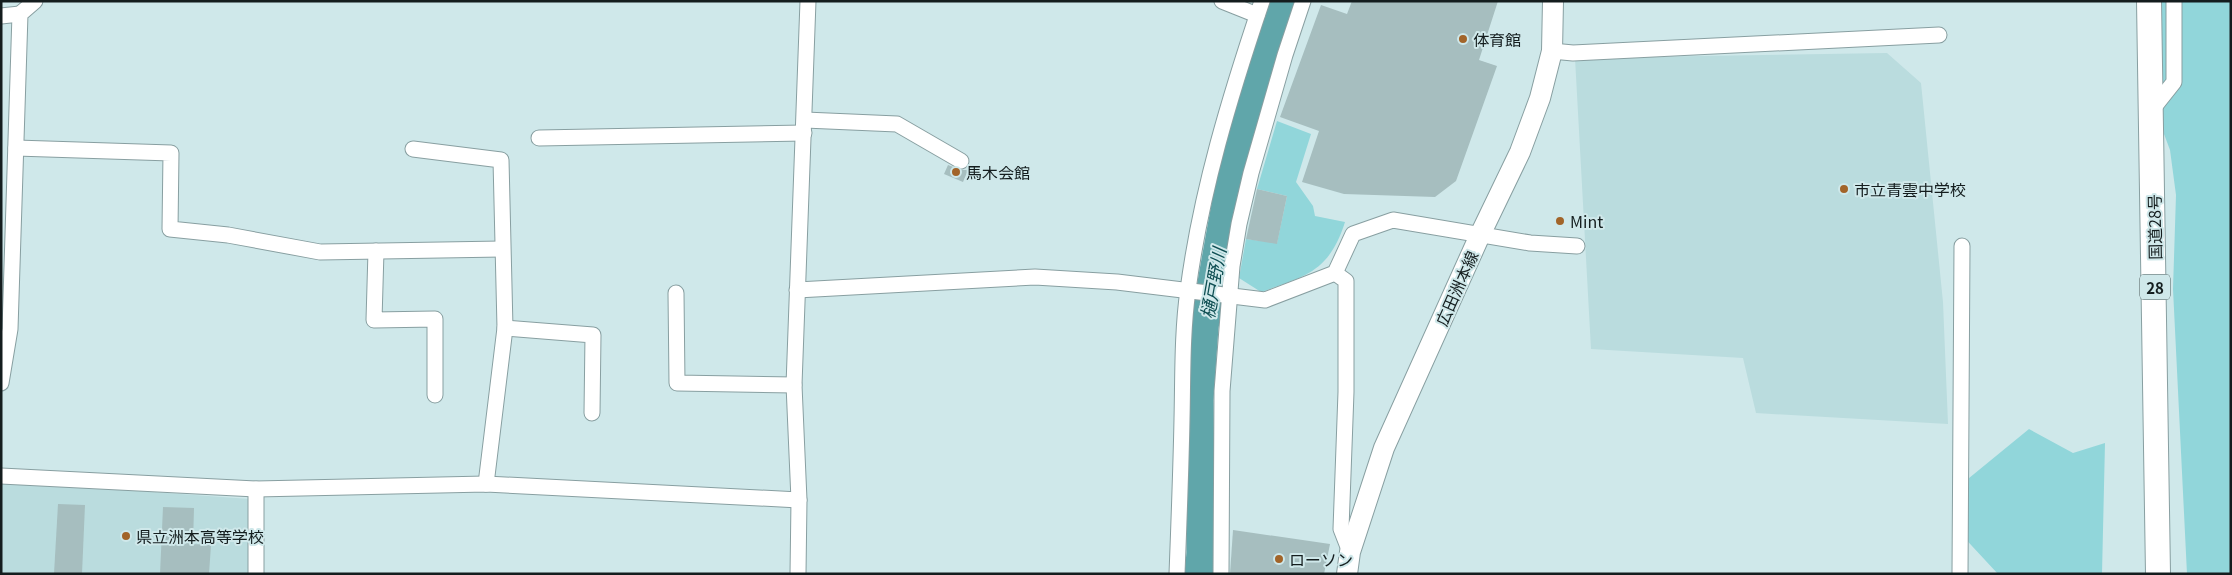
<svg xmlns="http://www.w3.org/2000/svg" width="2232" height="575" font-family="Georgia,'Noto Sans JP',serif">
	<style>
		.built { fill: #badcde }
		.green { fill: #91d6da }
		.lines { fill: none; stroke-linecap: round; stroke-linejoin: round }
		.river { stroke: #60a6aa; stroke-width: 29 }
		.building { fill: #a6bebf }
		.minor-casing { stroke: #889fa1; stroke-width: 17 }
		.secondary-casing { stroke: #889fa1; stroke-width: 22 }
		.trunk-casing { stroke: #889fa1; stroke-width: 26 }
		.minor { stroke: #fff; stroke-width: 15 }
		.secondary { stroke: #fff; stroke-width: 20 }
		.trunk { stroke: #fff; stroke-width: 24 }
		.poi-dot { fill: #a26429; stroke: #cfe8ea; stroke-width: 2 }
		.labels { text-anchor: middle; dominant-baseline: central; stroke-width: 4; stroke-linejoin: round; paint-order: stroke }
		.shield { fill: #cfe8ea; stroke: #4c5a5b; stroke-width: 1 }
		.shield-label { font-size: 15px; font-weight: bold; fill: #141d1e }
		.poi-label { font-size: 16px; fill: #141d1e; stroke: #cfe8ea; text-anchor: start }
		.street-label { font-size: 16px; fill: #141d1e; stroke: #cfe8ea }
		.water-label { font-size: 18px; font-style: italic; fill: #0e4e52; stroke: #cfe8ea }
	</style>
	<rect width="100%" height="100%" fill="#cfe8ea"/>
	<g class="built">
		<path d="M1887,53L1921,83L1943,302L1948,424L1756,413L1743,358L1591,349L1575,58Z"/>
		<path d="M1,481L250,499V574H1Z"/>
	</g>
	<g class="green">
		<path d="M2159,1H2231V574H2187L2173,289L2176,195L2170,150L2158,118Z"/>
		<path d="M1277,121L1311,134L1296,182L1313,206L1315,216L1345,222C1329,272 1306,276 1261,292L1239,278L1246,239L1277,243L1287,196L1257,189Z"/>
		<path d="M2029,429L2073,453L2105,443L2102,574H1998L1959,532L1963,483Z"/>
	</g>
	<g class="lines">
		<path class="river" d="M1199,574L1201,553L1199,400L1204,327L1233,166L1283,1"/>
	</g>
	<g class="building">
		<path d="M1352,1H1498L1479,60L1497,66L1456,181L1435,197L1344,194L1302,182L1319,131L1280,117L1321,5L1347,14Z"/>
		<path d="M948,165L961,170H968L963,182L944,174Z"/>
		<path d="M1257,189L1287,196L1277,244L1246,239Z"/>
		<path d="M58,504L85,505L82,574H54Z"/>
		<path d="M163,507L194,508L193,544L211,545L209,574H160Z"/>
		<path d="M1233,530L1330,544L1324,574H1230Z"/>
	</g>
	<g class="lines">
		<g class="minor-casing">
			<g id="minor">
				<path d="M1222,1L1257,15"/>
				<path d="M1,16L20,14"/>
				<path d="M1552,51L1573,53L1939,35"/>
				<path d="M2151,111L2174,82V1"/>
				<path d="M805,120L897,124L961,161"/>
				<path d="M539,138L804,133"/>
				<path d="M16,148L171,153L170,229L228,235L320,252L502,249"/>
				<path d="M413,149L501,160L505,328L486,484"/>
				<path d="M376,251L374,320L435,319V395"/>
				<path d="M1335,273L1346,281V392L1341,529L1350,552"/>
				<path d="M797,290L1035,277L1117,282L1265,300L1335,273L1353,234L1393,220L1530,243L1577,246"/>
				<path d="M676,293L677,383L794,385"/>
				<path d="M505,328L593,335L592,413"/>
				<path d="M1,383L10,329L20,14L35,1"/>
				<path d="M1,476L256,489L486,484L799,500"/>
				<path d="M256,489V574"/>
				<path d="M798,574L799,500L794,385L808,1"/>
				<path d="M1177,574C1179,522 1181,470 1182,419C1183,376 1182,333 1188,290C1201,191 1230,96 1262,1"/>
				<path d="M1221,574L1222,391L1232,266L1239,224L1251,173L1285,55L1303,1"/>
				<path d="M1960,574L1962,246"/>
			</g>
		</g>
		<g class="secondary-casing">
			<path id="secondary" d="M1347,574L1350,552L1384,448L1480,235L1520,152L1540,98L1552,51L1553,1"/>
		</g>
		<g class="trunk-casing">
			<path id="trunk" d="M2149,1L2158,574"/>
		</g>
		<use href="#minor" class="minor"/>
		<use href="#secondary" class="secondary"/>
		<use href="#trunk" class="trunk"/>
	</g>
	<g class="poi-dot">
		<circle cx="1463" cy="39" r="5"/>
		<circle cx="956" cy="172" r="5"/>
		<circle cx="1844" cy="189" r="5"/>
		<circle cx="1560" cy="221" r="5"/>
		<circle cx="126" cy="536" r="5"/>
		<circle cx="1279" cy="559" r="5"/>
	</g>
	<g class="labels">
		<rect class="shield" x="2140" y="274.5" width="30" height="25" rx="4"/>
		<g class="shield-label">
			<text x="2155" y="287">28</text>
		</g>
		<g class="poi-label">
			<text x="1473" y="39">体育館</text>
			<text x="966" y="172">馬木会館</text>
			<text x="1854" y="189">市立青雲中学校</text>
			<text x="1570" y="221">Mint</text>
			<text x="136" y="536">県立洲本高等学校</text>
			<text x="1289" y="559">ローソン</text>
		</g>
		<g class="street-label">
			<text transform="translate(2154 227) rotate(-91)">国道28号</text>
			<text transform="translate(1456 288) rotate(-66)">広田洲本線</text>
		</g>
		<g class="water-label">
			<text transform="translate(1212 283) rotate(-80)">樋戸野川</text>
		</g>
	</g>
	<rect width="2232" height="575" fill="none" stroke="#141d1e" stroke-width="5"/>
</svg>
